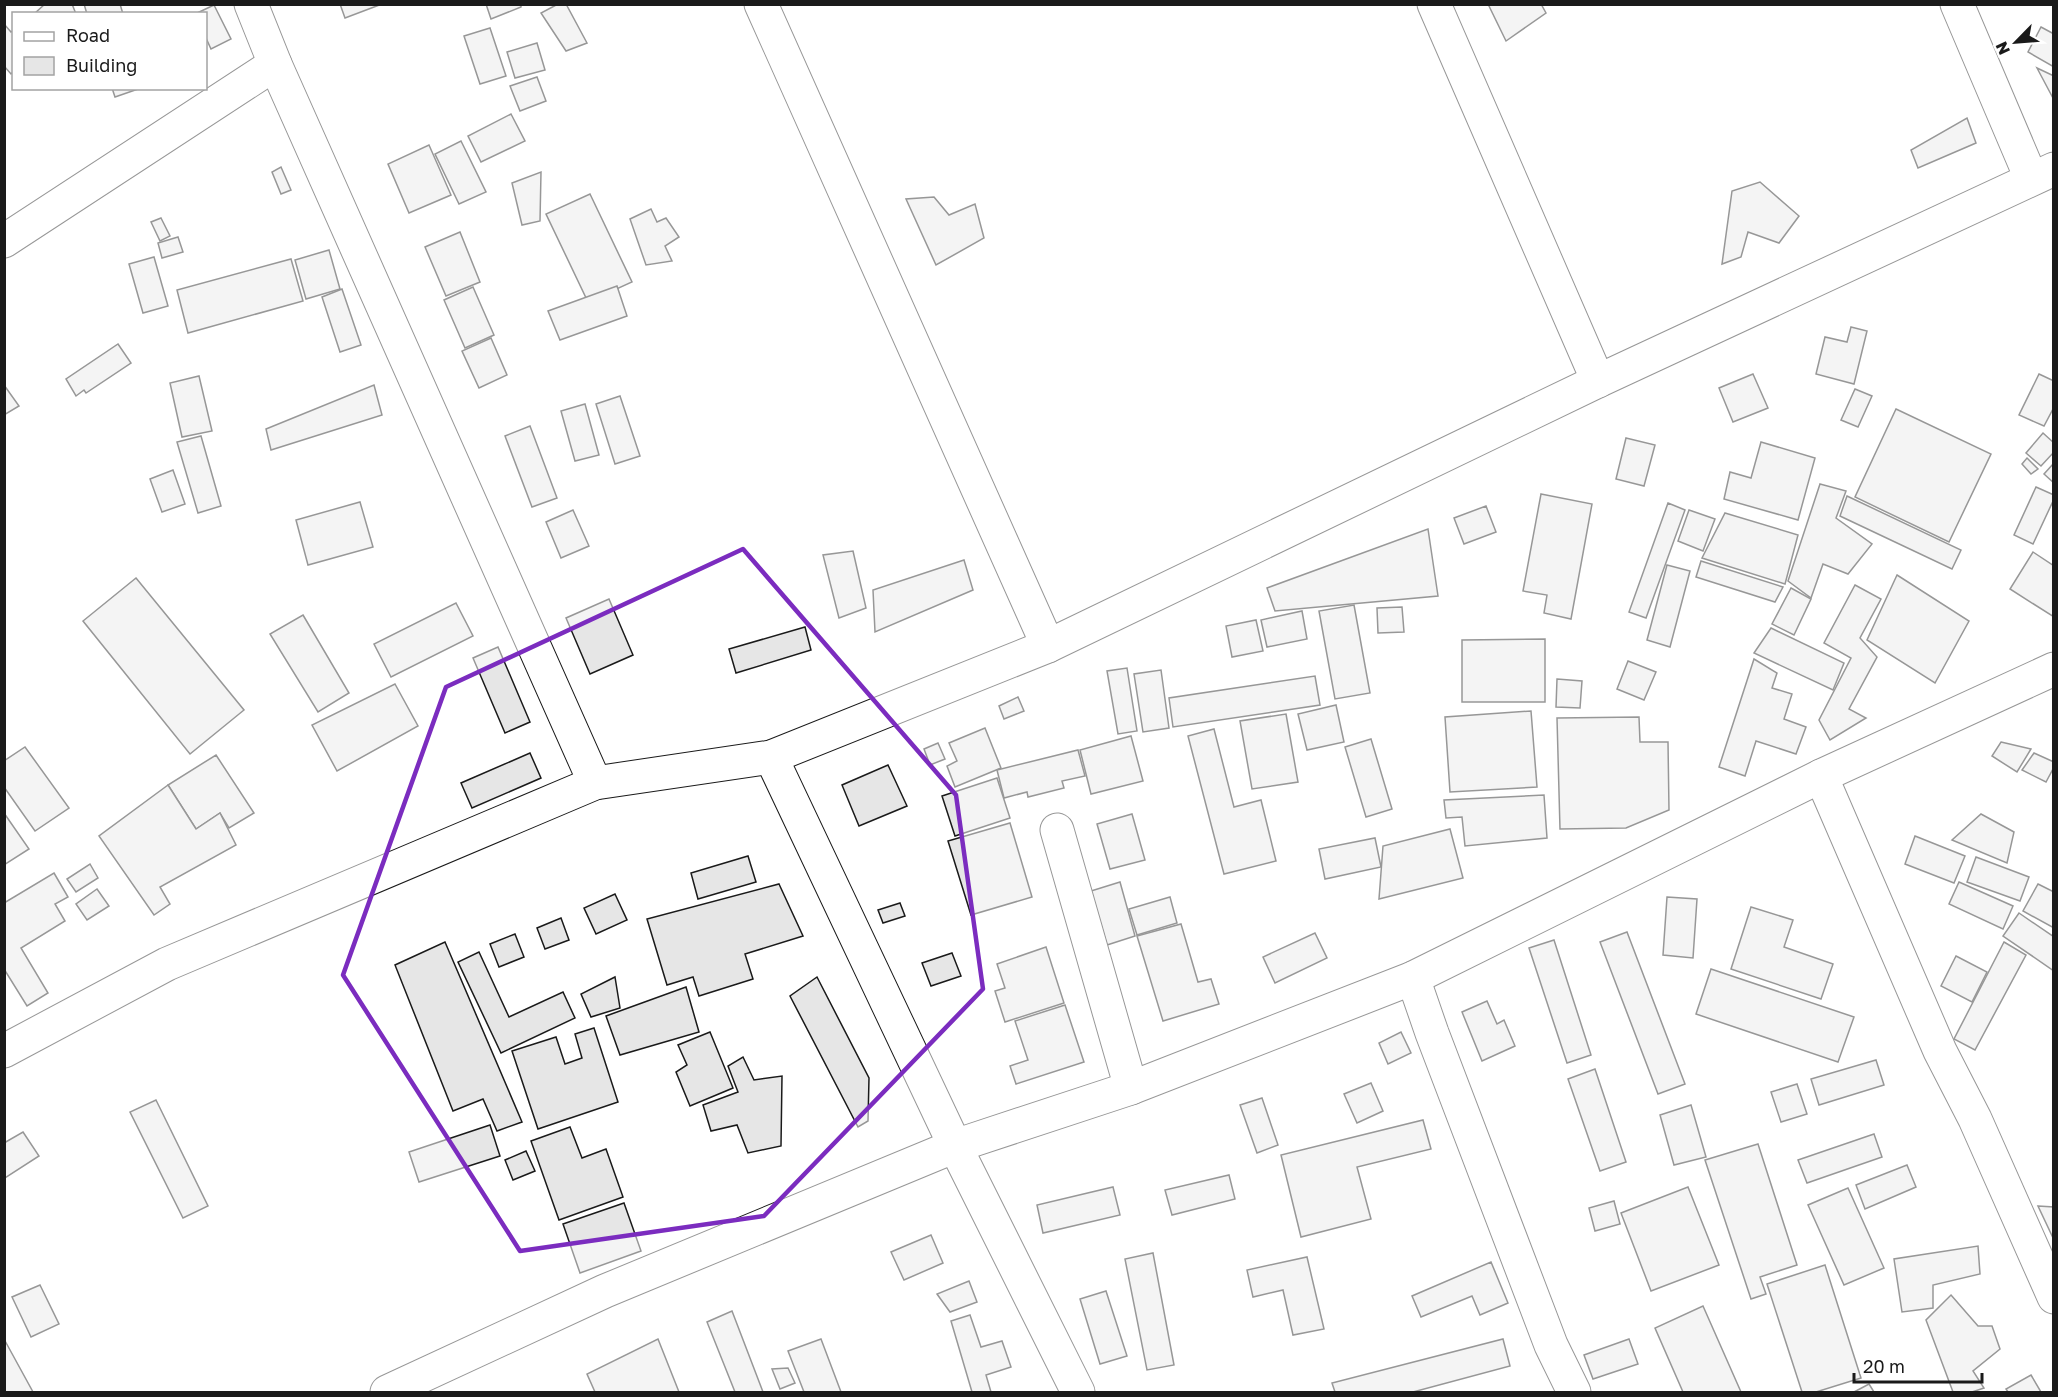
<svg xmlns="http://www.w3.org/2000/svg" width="2058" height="1397" font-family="'Golos Text',sans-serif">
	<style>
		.building { fill: #e6e6e6; stroke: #1a1a1a; stroke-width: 1.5 }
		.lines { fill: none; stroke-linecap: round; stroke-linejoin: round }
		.minor-casing { stroke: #1a1a1a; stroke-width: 35 }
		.minor { stroke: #fff; stroke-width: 33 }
		.marked { fill: none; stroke: #7b2cbf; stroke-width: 4.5; stroke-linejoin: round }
	</style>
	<rect width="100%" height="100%" fill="#fff"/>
	<g class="building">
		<path d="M45,4H72L76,14H34Z"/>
		<path d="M84,4H120L123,14H87Z"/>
		<path d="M340,4H382L345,18Z"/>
		<path d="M486,4H521V7L491,19Z"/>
		<path d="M558,4H566L587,43L566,51L541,13Z"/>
		<path d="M1488,4H1541L1546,13L1506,41Z"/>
		<path d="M214,5L231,39L211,49L206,38V14H195Z"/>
		<path d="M4,24L11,32L14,30V71L11,74L4,66Z"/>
		<path d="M2041,27L2054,34V67L2028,52Z"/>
		<path d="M490,28L506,76L480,84L464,36Z"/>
		<path d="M537,43L545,70L515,78L507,52Z"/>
		<path d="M2037,68L2054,76V100Z"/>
		<path d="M537,77L546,101L520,111L510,86Z"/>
		<path d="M112,88H141L115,97Z"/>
		<path d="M511,114L525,141L481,162L468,136Z"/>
		<path d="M1967,118L1976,143L1918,168L1911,150Z"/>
		<path d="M461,141L486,192L459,204L435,154Z"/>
		<path d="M429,145L451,195L409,213L388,164Z"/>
		<path d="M281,167L291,190L281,194L272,172Z"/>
		<path d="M541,172L540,221L522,225L512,183Z"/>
		<path d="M1760,182L1799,216L1779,243L1748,232L1741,257L1722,264L1732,191Z"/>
		<path d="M590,194L632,282L588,302L546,214Z"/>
		<path d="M934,197L949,215L975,204L984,238L936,265L906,199Z"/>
		<path d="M651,209L657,222L666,218L679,237L665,246L672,261L646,265L630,219Z"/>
		<path d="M161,218L170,236L160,241L151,222Z"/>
		<path d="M460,232L480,282L446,296L425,247Z"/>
		<path d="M178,237L183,252L162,258L158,243Z"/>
		<path d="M329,250L340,289L306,299L295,260Z"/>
		<path d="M154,257L168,306L143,313L129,264Z"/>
		<path d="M291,259L303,301L188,333L177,290Z"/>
		<path d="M617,286L627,316L560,340L548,311Z"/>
		<path d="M473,287L494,335L465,348L444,300Z"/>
		<path d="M342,289L361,345L340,352L322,297Z"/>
		<path d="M1851,327L1867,331L1854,384L1816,374L1825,337L1847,342Z"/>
		<path d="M491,338L507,375L479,388L462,351Z"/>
		<path d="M118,344L131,363L86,393L84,390L76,396L66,379Z"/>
		<path d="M1753,374L1768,408L1733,422L1719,388Z"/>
		<path d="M2039,374L2054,381V407L2044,426L2019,415Z"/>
		<path d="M199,376L212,431L182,437L170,383Z"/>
		<path d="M4,385L19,406L4,415Z"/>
		<path d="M374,385L382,415L271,450L266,429Z"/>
		<path d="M1855,389L1872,396L1858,427L1841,420Z"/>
		<path d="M620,396L640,456L615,464L596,404Z"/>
		<path d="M585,404L599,455L575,461L561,411Z"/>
		<path d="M1896,409L1991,454L1949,542L1855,497Z"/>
		<path d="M530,426L557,498L532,507L505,436Z"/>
		<path d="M2043,433L2054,443V452L2041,466L2026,453Z"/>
		<path d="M201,436L221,506L198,513L177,442Z"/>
		<path d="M1626,438L1655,445L1644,486L1616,479Z"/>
		<path d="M1761,442L1815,458L1798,520L1724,499L1730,472L1751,478Z"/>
		<path d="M2027,458L2038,469L2031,474L2022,464Z"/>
		<path d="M2054,463V483L2044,474Z"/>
		<path d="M173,470L185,504L162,512L150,479Z"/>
		<path d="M1820,484L1846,491L1836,518L1872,544L1848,574L1823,564L1811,598L1788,581Z"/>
		<path d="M2036,487L2054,495V499L2033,544L2014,535Z"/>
		<path d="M1541,494L1592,504L1571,619L1544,613L1547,595L1523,591Z"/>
		<path d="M1847,496L1961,550L1952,569L1840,516Z"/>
		<path d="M360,502L373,547L308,565L296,520Z"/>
		<path d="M1668,503L1685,510L1646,618L1629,612Z"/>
		<path d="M1486,506L1496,532L1464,544L1454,518Z"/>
		<path d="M573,510L589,546L561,558L546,522Z"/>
		<path d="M1689,510L1715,519L1703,551L1678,541Z"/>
		<path d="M1725,513L1798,535L1785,584L1702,558Z"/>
		<path d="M1428,529L1438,596L1275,611L1267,588Z"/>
		<path d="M853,551L866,608L839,618L823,555Z"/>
		<path d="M2033,552L2054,566V617L2010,589Z"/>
		<path d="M964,560L973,590L875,632L873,590Z"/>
		<path d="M1701,561L1783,587L1775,602L1696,577Z"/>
		<path d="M1667,565L1690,571L1670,647L1647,640Z"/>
		<path d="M1897,575L1969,621L1935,683L1867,640Z"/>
		<path d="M136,578L244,710L190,754L83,621Z"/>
		<path d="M1855,585L1881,599L1860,638L1877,657L1849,709L1866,718L1830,740L1819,720L1851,658L1824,643Z"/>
		<path d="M1791,588L1811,599L1794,635L1772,624Z"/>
		<path d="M609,599L633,655L590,674L566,618Z"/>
		<path d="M456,603L473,636L391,677L374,644Z"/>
		<path d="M1354,605L1370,693L1335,699L1319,611Z"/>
		<path d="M1402,607L1404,632L1378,633L1377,608Z"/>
		<path d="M1302,611L1307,639L1267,647L1261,620Z"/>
		<path d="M303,615L349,693L318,712L270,634Z"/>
		<path d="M1256,620L1263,651L1232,657L1226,626Z"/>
		<path d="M805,627L811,650L736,673L729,649Z"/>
		<path d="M1771,628L1844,663L1833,690L1754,653Z"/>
		<path d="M1545,639V702H1462V640Z"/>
		<path d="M498,647L530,722L505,733L473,658Z"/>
		<path d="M1754,659L1777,673L1772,688L1792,694L1784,719L1806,727L1796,754L1756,741L1745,776L1719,767Z"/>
		<path d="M1628,661L1656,672L1644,700L1617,689Z"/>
		<path d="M1127,668L1137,731L1118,734L1107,671Z"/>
		<path d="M1161,670L1169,728L1143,732L1134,674Z"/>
		<path d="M1315,676L1320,705L1173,727L1169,698Z"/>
		<path d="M1557,679L1582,681L1580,708L1556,707Z"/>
		<path d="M395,684L418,726L337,771L312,725Z"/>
		<path d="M1018,697L1024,711L1004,719L999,706Z"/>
		<path d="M1336,705L1344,742L1307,750L1298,714Z"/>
		<path d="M1531,711L1537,787L1450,792L1445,717Z"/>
		<path d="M1286,714L1298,782L1252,789L1240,721Z"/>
		<path d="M1639,717L1640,742H1668L1669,810L1626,828L1560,829L1557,718Z"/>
		<path d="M985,728L1001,768L955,787L947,766L957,761L949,743Z"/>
		<path d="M1214,729L1234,807L1261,800L1276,861L1224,874L1188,736Z"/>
		<path d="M1131,736L1143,781L1091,794L1080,750Z"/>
		<path d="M1371,739L1392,809L1366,817L1345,747Z"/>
		<path d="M2001,742L2031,749L2017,772L1992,756Z"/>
		<path d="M938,743L945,759L930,765L924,749Z"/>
		<path d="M25,747L69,808L35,831L4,787V761Z"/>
		<path d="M1078,750L1085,776L1062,781L1064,788L1028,797L1027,792L1004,798L997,770Z"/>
		<path d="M530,753L541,778L472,808L461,783Z"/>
		<path d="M2034,753L2054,762V767L2046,782L2022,770Z"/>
		<path d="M216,755L254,813L229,828L220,813L196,829L168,785Z"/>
		<path d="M888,765L907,806L859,826L842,785Z"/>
		<path d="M997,778L1010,818L955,836L942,796Z"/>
		<path d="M168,785L196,829L220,813L236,845L160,887L170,904L154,915L99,836Z"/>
		<path d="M1544,795L1547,838L1465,846L1462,817L1446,818L1444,800Z"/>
		<path d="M4,813L29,849L4,865Z"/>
		<path d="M1132,814L1145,860L1110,869L1097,824Z"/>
		<path d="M1981,814L2014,832L2007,863L1952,840Z"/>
		<path d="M1010,823L1032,897L971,915L948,841Z"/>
		<path d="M1450,829L1463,878L1379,899L1383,846Z"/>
		<path d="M1915,836L1965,856L1954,883L1905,864Z"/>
		<path d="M1375,838L1381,867L1325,879L1319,849Z"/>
		<path d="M748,856L756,882L698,899L691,873Z"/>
		<path d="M1976,857L2029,877L2020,901L1967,882Z"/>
		<path d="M90,864L98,878L76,892L67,879Z"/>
		<path d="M54,873L68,897L55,904L65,921L21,948L48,993L27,1006L4,969V903Z"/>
		<path d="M1120,882L1135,936L1107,945L1091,891Z"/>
		<path d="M1959,882L2013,906L2003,929L1949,904Z"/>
		<path d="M779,884L803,936L745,954L753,979L699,996L693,977L667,985L647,919Z"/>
		<path d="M2038,884L2054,892V928L2023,911Z"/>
		<path d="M97,889L109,906L87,920L76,904Z"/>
		<path d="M615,894L627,920L596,934L584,908Z"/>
		<path d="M1170,897L1177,923L1137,935L1129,909Z"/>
		<path d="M1667,897L1697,899L1693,958L1663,955Z"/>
		<path d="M900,903L905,916L883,923L878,910Z"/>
		<path d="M1751,907L1793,920L1784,947L1833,964L1821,999L1731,969Z"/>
		<path d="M2019,913L2054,937V971L2003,936Z"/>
		<path d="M561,918L569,940L545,949L537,928Z"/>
		<path d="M1181,924L1198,982L1211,979L1219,1004L1163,1021L1137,936Z"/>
		<path d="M1627,932L1685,1084L1658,1094L1600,942Z"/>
		<path d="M1315,933L1327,958L1275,983L1263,957Z"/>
		<path d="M515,934L524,957L499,967L490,944Z"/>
		<path d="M1554,940L1591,1055L1567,1063L1529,948Z"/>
		<path d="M445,942L522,1122L497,1131L483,1099L453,1111L395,965Z"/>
		<path d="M2004,942L2026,955L1975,1050L1954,1039Z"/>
		<path d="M1046,947L1064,1003L1005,1022L995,991L1005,988L997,964Z"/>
		<path d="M479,952L509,1017L563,992L575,1018L501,1053L458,962Z"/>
		<path d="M952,953L961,976L931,986L922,963Z"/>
		<path d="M1956,956L1987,972L1972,1002L1941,986Z"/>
		<path d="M1711,969L1854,1017L1838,1062L1696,1014Z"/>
		<path d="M615,977L620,1008L591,1017L581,994Z"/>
		<path d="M817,977L869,1078L868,1121L858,1127L790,996Z"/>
		<path d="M686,987L699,1032L620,1055L606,1016Z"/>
		<path d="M1487,1001L1497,1024L1504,1020L1515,1046L1482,1061L1462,1012Z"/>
		<path d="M1065,1005L1084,1062L1016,1084L1010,1066L1028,1060L1015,1021Z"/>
		<path d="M594,1028L618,1102L538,1129L512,1051L556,1037L565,1064L582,1058L575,1034Z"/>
		<path d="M710,1032L733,1088L690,1106L676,1072L687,1065L678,1045Z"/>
		<path d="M1401,1032L1411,1053L1388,1064L1379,1043Z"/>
		<path d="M743,1057L754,1080L782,1076L781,1146L748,1153L737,1125L711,1131L703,1105L738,1092L728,1066Z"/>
		<path d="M1876,1060L1884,1085L1819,1105L1811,1079Z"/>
		<path d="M1595,1069L1626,1162L1600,1171L1568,1079Z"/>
		<path d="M1371,1083L1383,1111L1357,1123L1344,1094Z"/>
		<path d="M1797,1084L1807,1114L1781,1122L1771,1092Z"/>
		<path d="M1262,1098L1278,1145L1257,1153L1240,1105Z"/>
		<path d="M156,1100L208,1206L183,1218L130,1112Z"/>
		<path d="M1691,1105L1706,1157L1674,1165L1660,1115Z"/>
		<path d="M1423,1120L1431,1149L1357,1167L1371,1219L1301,1237L1281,1155Z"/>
		<path d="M490,1125L500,1156L419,1182L409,1152Z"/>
		<path d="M570,1127L582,1158L606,1149L623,1197L559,1220L531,1141Z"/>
		<path d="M23,1132L39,1156L5,1178L4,1143Z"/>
		<path d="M1874,1134L1882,1157L1807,1183L1798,1160Z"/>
		<path d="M1758,1144L1797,1265L1760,1277L1766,1294L1751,1299L1705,1160Z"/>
		<path d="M526,1151L535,1171L513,1180L505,1160Z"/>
		<path d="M1907,1165L1916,1187L1865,1209L1856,1185Z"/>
		<path d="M1229,1175L1235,1199L1172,1215L1165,1190Z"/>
		<path d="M1113,1187L1120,1215L1043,1233L1037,1205Z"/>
		<path d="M1688,1187L1719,1265L1651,1291L1621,1213Z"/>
		<path d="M1848,1188L1884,1268L1844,1285L1808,1205Z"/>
		<path d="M1614,1201L1620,1224L1595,1231L1589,1208Z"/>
		<path d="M624,1203L641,1251L580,1273L563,1224Z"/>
		<path d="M2038,1206L2054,1207V1240Z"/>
		<path d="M931,1235L943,1263L904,1280L891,1252Z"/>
		<path d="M1978,1246L1980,1274L1933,1285V1308L1902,1312L1894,1259Z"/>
		<path d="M1153,1253L1174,1365L1147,1370L1125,1259Z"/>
		<path d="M1307,1257L1324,1329L1293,1335L1283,1290L1253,1297L1247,1270Z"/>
		<path d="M1491,1262L1508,1303L1480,1315L1472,1296L1421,1317L1412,1296Z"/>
		<path d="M1825,1265L1861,1378L1816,1392H1802L1767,1284Z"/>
		<path d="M969,1281L977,1302L950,1312L937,1294Z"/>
		<path d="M40,1285L59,1324L31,1337L12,1297Z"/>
		<path d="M1106,1291L1127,1356L1100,1364L1080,1299Z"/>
		<path d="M1951,1295L1978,1326H1992L2000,1349L1973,1371L1984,1388L1972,1392H1953L1926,1320Z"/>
		<path d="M1703,1306L1741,1392H1683L1655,1328Z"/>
		<path d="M732,1311L763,1392H735L707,1322Z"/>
		<path d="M970,1315L981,1347L1002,1341L1011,1367L986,1375L991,1392H972L951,1321Z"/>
		<path d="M4,1339L33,1392H4Z"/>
		<path d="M658,1339L679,1392H595L587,1374Z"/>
		<path d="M821,1339L841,1392H804L788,1351Z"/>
		<path d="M1503,1339L1510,1366L1413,1392H1335L1332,1383Z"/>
		<path d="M1629,1339L1638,1364L1593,1379L1584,1355Z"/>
		<path d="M788,1368L795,1383L780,1389L772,1369Z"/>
		<path d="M2031,1375L2041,1392H2008L2006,1389Z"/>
		<path d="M1869,1384L1874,1392H1854Z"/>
	</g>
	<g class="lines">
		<g class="minor-casing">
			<g id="minor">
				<path d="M251,4L275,64L595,783"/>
				<path d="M761,4L1048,646"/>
				<path d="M1434,4L1598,381"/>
				<path d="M1957,4L2031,178"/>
				<path d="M4,241L275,64"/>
				<path d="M771,757L955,1146L1078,1392"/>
				<path d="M1821,776L1940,1051L1975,1119L2054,1297"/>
				<path d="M1057,830L1131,1088"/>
				<path d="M1413,978L1432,1033L1551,1345L1574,1392"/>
				<path d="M4,1051L167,964L595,783L771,757L1048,646L1598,381L2054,169"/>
				<path d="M387,1392L605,1291L955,1146L1131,1088L1413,978L1821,776L2054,669"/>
			</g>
		</g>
		<use href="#minor" class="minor"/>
	</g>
	<path d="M0 0H2058V1397H0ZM743,549L956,795L983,989L764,1216L520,1251L343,975L446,687Z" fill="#fff" fill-opacity=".55" fill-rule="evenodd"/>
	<path class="marked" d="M743,549L956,795L983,989L764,1216L520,1251L343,975L446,687Z"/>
	<rect width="2058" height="1397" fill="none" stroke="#1a1a1a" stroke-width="12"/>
	<rect x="12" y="12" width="195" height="78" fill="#ffffff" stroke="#a3a3a3" stroke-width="1.5"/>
	<rect x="24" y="32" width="30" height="9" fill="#ffffff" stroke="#a3a3a3" stroke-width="1.5"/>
	<text x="66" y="42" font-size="18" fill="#1a1a1a">Road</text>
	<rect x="24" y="57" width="30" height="18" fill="#e6e6e6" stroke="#a3a3a3" stroke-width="1.5"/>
	<text x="66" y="72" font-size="18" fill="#1a1a1a">Building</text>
	<g transform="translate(2016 42) rotate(245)" stroke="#ffffff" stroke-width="4.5" paint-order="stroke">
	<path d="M0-4.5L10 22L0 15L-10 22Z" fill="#1a1a1a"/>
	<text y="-9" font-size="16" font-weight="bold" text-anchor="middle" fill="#1a1a1a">N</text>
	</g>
	<path d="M1854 1373v9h128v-9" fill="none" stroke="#1a1a1a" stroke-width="3"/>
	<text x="1863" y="1373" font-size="18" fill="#1a1a1a" stroke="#ffffff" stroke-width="4.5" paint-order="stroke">20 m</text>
</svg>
